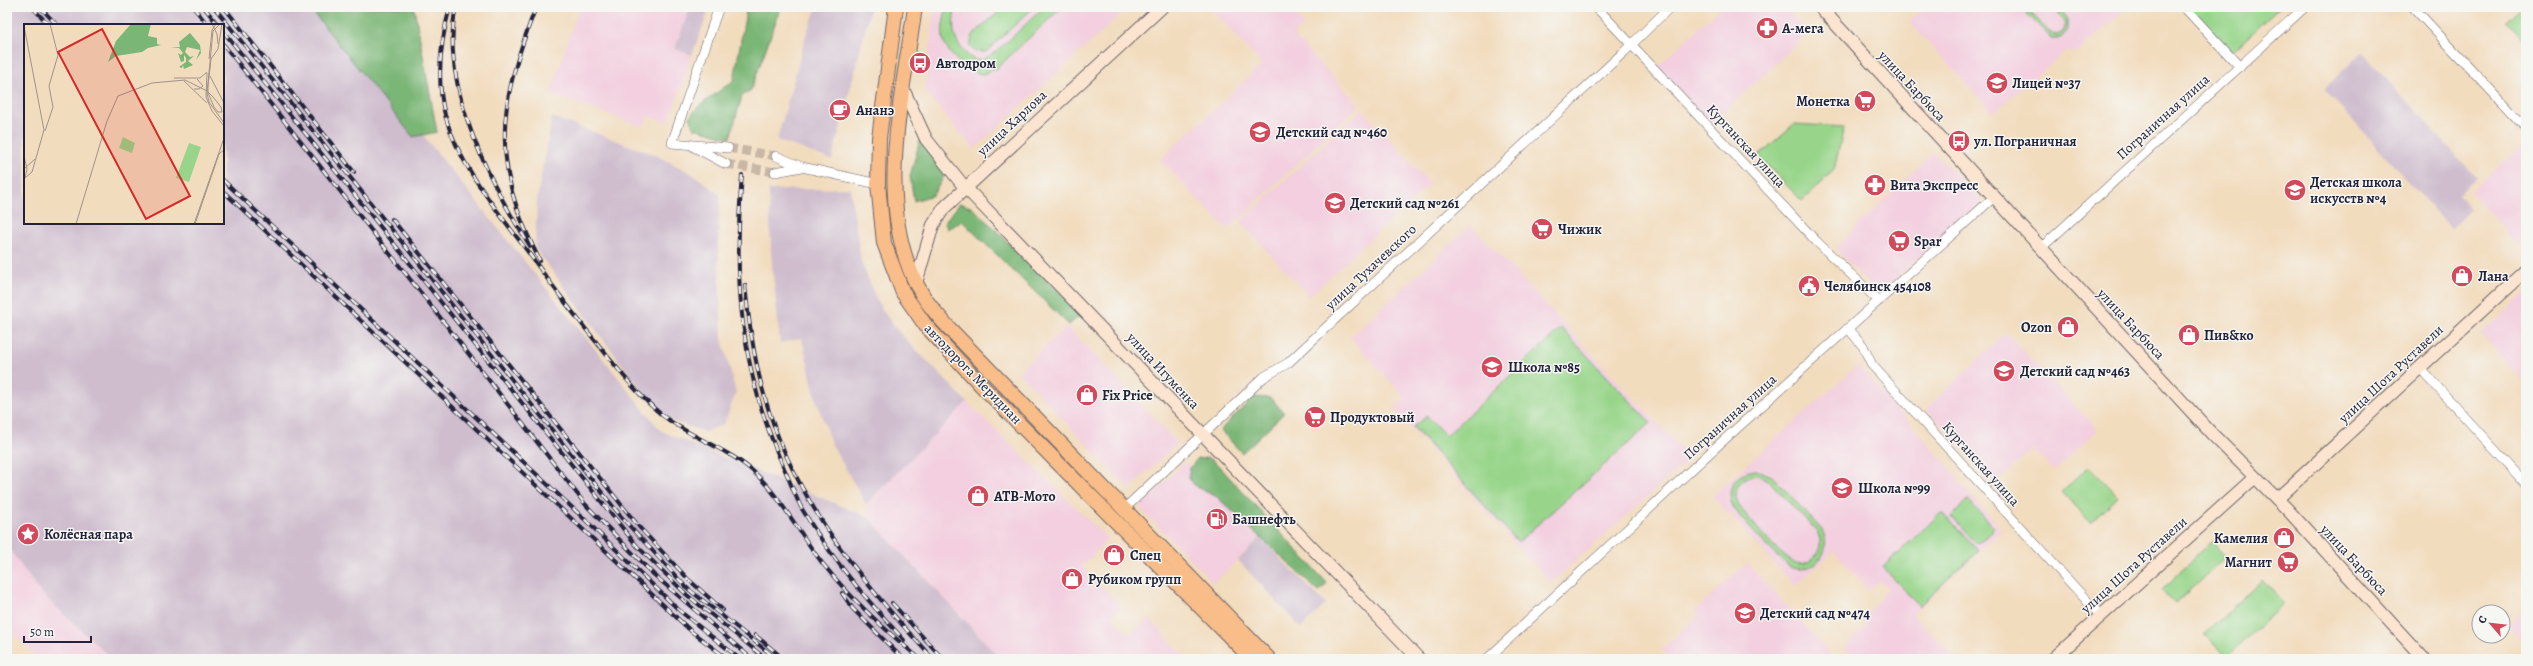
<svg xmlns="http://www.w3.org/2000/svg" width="2533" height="666" font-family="Alegreya,serif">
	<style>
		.built { fill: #f3cfdf }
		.industrial { fill: #cfbdce; fill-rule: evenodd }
		.green { fill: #98d58a; stroke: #5d7c62; fill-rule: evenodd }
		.forest { fill: #7ab676; stroke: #4e6c58 }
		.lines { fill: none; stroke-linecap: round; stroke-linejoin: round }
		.street-tunnel { stroke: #c8b7a4; stroke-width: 9; stroke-dasharray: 9 4.5; stroke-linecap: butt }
		.street-casing { stroke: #6b6369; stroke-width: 10 }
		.secondary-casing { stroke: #6b6369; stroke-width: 14 }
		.primary-casing { stroke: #6b6369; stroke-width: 16 }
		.street { stroke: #fff; stroke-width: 9 }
		.secondary { stroke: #fce5d0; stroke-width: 12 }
		.primary { stroke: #f8bd89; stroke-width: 14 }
		.rail-casing { stroke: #22223b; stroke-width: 4 }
		.rail { stroke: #f6f6f2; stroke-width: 2.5; stroke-dasharray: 8; stroke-linecap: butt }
		.labels { text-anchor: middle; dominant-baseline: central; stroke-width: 3; stroke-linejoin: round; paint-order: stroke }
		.poi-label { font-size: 14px; font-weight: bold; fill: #22223b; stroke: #f6f6f2; text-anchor: start }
		.street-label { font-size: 14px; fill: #22223b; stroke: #f6f6f2 }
		.inset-road { fill: none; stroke: #9f928a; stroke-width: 1 }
		.view { fill: #d62828; fill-opacity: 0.15; stroke: #d62828; stroke-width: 2 }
		.inset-edge { fill: none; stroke: #22223b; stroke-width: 2 }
	</style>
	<rect width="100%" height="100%" fill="#f6f6f2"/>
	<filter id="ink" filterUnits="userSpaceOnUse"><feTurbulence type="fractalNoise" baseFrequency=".025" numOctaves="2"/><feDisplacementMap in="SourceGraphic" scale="8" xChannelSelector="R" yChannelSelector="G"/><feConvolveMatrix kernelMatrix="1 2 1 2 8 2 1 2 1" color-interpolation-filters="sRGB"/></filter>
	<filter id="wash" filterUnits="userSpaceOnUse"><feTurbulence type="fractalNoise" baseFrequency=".012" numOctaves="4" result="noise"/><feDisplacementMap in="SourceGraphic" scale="16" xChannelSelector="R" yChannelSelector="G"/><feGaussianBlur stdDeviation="0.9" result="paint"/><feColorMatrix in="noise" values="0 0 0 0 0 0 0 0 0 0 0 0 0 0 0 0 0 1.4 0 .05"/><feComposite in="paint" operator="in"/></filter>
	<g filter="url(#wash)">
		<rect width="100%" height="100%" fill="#f2dcbe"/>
		<g class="built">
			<path d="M579,7H622L632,11L633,7H690L675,49L692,55L668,123L648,116L644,127L550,94Z"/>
			<path d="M935,7H1129L974,149L925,92Z"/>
			<path d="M1209,7H1288L1304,25L1293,35L1359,105L1227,230L1160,160L1262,64Z"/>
			<path d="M1721,7H1785L1808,33L1711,124L1657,67Z"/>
			<path d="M1925,7H2128L2078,51L2071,53L2067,51L1993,113L1909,22Z"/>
			<path d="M1362,109L1430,184L1309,296L1240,222Z"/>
			<path d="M2523,145L2526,149V238L2518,246L2470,191Z"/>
			<path d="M1933,153L1983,201L1878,294L1835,248Z"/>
			<path d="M1471,225L1690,458L1551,583L1394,409L1405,398L1350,337Z"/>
			<path d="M2526,293V384L2480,334Z"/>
			<path d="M1067,326L1177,443L1129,489L1018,372Z"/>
			<path d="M2006,333L2098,430L2054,471L2032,449L1996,483L1926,409Z"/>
			<path d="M1858,365L1959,478L1957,481L1995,521L2001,531L1912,614L1956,659H1854L1844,648L1867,625L1862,619L1888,589L1880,581L1869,590L1834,551L1795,586L1712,496Z"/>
			<path d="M967,402L1108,539L1082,566L1121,607L1111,615L1118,624L1129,635L1148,617L1187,659H1001L868,517L866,504Z"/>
			<path d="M1185,462L1260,538L1214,583L1139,507Z"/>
			<path d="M7,546L40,592L112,659H38L7,628Z"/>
			<path d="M1747,563L1835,659H1671L1662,649L1699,615L1695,611Z"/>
			<path d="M2526,608V644L2508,625Z"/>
		</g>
		<g class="industrial">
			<path d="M7,7H320L661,431L868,517L1001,659H112L40,592L7,546ZM25,25H223V223H25Z"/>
			<path d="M690,7H710L692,55L675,49Z"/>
			<path d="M817,7H871L832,160L777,140L807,32Z"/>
			<path d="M2362,52L2477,178L2458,194L2470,209L2451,229L2324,89Z"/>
			<path d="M552,117L658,156L693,174L720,195L718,248L722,338L736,393L724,424L705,432L672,421L644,394L535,248L537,200Z"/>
			<path d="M850,188L861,261L877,301L894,327L967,402L866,504L831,443L815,396L802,338L780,343L771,254L769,190Z"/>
			<path d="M1260,538L1326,604L1301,628L1238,560Z"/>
		</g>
		<g class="green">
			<path d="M946,7H955C953,26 951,38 965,52C969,57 974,61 980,60C993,59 1032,17 1044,7H1062L996,69L982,74C968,73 945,53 943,38C941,29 945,17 946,7Z"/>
			<path d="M1004,7H1034L986,52L974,51L970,47L972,36Z"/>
			<path d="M2020,7H2026L2049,32L2057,35L2063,32L2066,24L2053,7H2058L2068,19V30L2061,38H2051Z"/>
			<path d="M2189,7H2280L2231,53Z"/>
			<path d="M2521,7L2526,10V43L2506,21Z"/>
			<path d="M1794,124L1844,127L1834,170L1802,201L1758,156Z"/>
			<path d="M1561,328L1651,423L1518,542L1413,427L1427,416L1446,436Z"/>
			<path d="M2089,466L2118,497L2090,523L2062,492Z"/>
			<path d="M1757,470L1772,476L1822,530C1827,540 1827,550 1820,559C1814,567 1802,571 1792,568C1783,564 1737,516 1733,506C1724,488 1738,470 1757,470ZM1757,475L1768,480L1816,530L1820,539V548C1816,560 1805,567 1793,562C1781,557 1748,518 1739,506C1731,491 1740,476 1757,475Z"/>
			<path d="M1969,501L1993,527L1992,531L1978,543L1974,542L1952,517L1965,502Z"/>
			<path d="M1942,512L1978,551L1919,606L1883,567Z"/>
			<path d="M2212,541L2226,556L2175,604L2162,590Z"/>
			<path d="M2262,580L2284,603L2227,657L2205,634Z"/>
		</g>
		<g class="forest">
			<path d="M309,7H414L437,132L413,137Z"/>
			<path d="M745,7H781L751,90L742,96L730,138L694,128L689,117L699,106L734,80L746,11Z"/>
			<path d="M920,140L926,144L946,173L933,195L914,201L910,176Z"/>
			<path d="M960,203L973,208L1082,314L1069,325L962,221L947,229L945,222Z"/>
			<path d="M1254,397L1271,398L1284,413L1242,453L1220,430Z"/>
			<path d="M1208,458L1216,463L1327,583L1319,592L1217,497L1196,487L1188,477L1190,468L1197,459Z"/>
		</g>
	</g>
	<g filter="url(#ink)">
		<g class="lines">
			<g class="street-tunnel">
				<path d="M728,148L776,156"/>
				<path d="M726,164L775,172"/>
			</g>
			<g class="street-casing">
				<g id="street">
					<path d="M719,7L672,143L728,148"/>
					<path d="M1596,7L1816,241L1879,301"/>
					<path d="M2184,7L2240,67"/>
					<path d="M2413,7L2526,128"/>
					<path d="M694,147L726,164"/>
					<path d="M776,156L802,167L878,184"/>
					<path d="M775,172L802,167"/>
					<path d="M2041,248L2305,7"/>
					<path d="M1848,328L1863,346L1872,365L2100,615"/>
					<path d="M2420,368L2526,484"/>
					<path d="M1123,510L1264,377L1288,363L1319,334L1625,51L1670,7"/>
					<path d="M1487,659L1715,448L1994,197"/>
				</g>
			</g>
			<g class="secondary-casing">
				<g id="secondary">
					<path d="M1820,7L2212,434L2287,509L2424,659"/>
					<path d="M904,91L926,139L962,184L1419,659"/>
					<path d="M916,283L933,225L944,208L1162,7"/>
					<path d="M2277,499L2526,270"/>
					<path d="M2053,659L2254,478"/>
				</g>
			</g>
			<g class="primary-casing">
				<g id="primary">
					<path d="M896,7L879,138L878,184L884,243L903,293L926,326L981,385L1252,659"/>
					<path d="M915,7C903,95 872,212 922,294C929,306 940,318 950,329L1269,659"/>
				</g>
			</g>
			<use href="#street" class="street"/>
			<use href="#secondary" class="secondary"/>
			<use href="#primary" class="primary"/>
			<g class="rail-casing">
				<g id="rail">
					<path d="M32,7L49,25"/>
					<path d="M40,7L57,25"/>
					<path d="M193,7L208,25"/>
					<path d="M204,7L218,25"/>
					<path d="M214,7L624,520L687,588L777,659"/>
					<path d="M224,7L354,172"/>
					<path d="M450,7C440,43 436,79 445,115C459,166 497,210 528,252C553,287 578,320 605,353C622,374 640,397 662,415C692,439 731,449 758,476C784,502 801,536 823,564C852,600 885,630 920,659"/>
					<path d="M456,7C439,83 489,183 530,246"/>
					<path d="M536,7C509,78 491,136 518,211C524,228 532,245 540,261"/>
					<path d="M223,31L637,546L687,595L766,659"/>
					<path d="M223,44L429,303L585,504L653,574L752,659"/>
					<path d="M742,175C733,280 740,371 784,468C790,481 795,496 802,509C831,558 866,599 904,640"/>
					<path d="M223,180L579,514L681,612L740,659"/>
					<path d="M223,191L692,632L728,659"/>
					<path d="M392,219L640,528L689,580L723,610"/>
					<path d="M745,285C749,324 754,361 765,398C794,501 863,583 933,659"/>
					<path d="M842,593L853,609L903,659"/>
					<path d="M892,603L943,659"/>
					<path d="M755,635L778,654"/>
				</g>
			</g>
			<use href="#rail" class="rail"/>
		</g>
	</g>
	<defs>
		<g id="pharmacy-disc" transform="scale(1.15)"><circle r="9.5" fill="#d1495b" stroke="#f6f6f2"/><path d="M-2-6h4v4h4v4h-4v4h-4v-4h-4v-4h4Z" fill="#fff"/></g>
		<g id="bus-disc" transform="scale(1.15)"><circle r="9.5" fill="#d1495b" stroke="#f6f6f2"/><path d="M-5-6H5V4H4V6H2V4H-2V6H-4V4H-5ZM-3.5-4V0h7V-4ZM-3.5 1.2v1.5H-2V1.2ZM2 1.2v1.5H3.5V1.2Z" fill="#fff"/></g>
		<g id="school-disc" transform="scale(1.15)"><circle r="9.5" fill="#d1495b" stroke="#f6f6f2"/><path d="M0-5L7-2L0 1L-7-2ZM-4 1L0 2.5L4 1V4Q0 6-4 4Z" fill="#fff"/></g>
		<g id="supermarket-disc" transform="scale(1.15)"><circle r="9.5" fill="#d1495b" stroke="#f6f6f2"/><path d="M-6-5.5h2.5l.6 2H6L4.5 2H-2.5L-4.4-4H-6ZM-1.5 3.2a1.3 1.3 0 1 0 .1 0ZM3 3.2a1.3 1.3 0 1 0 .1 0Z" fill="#fff"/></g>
		<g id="cafe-disc" transform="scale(1.15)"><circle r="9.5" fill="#d1495b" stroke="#f6f6f2"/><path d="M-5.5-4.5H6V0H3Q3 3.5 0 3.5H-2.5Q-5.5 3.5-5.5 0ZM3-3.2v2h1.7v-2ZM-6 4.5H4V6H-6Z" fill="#fff"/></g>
		<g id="shop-disc" transform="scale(1.15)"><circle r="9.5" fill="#d1495b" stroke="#f6f6f2"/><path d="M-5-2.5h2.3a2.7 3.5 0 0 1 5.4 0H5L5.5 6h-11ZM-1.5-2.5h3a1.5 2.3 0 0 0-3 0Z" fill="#fff"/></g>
		<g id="civic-disc" transform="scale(1.15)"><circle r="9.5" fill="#d1495b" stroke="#f6f6f2"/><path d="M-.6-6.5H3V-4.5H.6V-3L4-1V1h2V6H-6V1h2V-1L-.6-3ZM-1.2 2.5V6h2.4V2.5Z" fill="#fff"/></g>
		<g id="fuel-disc" transform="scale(1.15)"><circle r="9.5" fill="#d1495b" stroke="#f6f6f2"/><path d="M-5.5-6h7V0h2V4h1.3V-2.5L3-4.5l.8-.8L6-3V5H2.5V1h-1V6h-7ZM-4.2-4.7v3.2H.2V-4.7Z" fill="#fff"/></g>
		<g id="sight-disc" transform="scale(1.15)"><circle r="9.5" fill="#d1495b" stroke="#f6f6f2"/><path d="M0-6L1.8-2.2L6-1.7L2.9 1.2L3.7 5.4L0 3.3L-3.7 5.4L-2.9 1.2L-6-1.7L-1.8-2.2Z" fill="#fff"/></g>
	</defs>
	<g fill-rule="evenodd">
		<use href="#pharmacy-disc" x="1767" y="28"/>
		<use href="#bus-disc" x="920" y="63"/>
		<use href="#school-disc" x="1997" y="83"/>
		<use href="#supermarket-disc" x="1865" y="101"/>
		<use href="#cafe-disc" x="840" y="110"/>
		<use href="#school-disc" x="1260" y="132"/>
		<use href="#bus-disc" x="1959" y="141"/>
		<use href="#pharmacy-disc" x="1875" y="185"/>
		<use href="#school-disc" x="2295" y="190"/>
		<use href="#school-disc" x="1335" y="203"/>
		<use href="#supermarket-disc" x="1542" y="229"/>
		<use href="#supermarket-disc" x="1899" y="241"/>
		<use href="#shop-disc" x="2462" y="276"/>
		<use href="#civic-disc" x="1809" y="286"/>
		<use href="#shop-disc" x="2068" y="327"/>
		<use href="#shop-disc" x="2189" y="335"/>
		<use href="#school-disc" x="1492" y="367"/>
		<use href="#school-disc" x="2004" y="371"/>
		<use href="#shop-disc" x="1087" y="395"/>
		<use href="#supermarket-disc" x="1315" y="417"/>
		<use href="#school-disc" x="1842" y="488"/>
		<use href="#shop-disc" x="978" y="496"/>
		<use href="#fuel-disc" x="1217" y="519"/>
		<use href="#sight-disc" x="28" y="534"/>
		<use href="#shop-disc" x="2284" y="538"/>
		<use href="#shop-disc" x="1114" y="555"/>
		<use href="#supermarket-disc" x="2288" y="562"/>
		<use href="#shop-disc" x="1072" y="579"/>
		<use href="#school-disc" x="1745" y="613"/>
	</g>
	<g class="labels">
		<g class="poi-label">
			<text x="1782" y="28">А-мега</text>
			<text x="936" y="63">Автодром</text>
			<text x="2012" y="83">Лицей №37</text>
			<text x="1850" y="101" text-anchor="end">Монетка</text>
			<text x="856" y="110">Ананэ</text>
			<text x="1276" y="132">Детский сад №460</text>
			<text x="1974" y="141">ул. Пограничная</text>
			<text x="2310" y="182">Детская школа<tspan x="2310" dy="16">искусств №4</tspan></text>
			<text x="1890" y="185">Вита Экспресс</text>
			<text x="1350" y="203">Детский сад №261</text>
			<text x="1558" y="229">Чижик</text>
			<text x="1914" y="241">Spar</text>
			<text x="2478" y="276">Лана</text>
			<text x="1824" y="286">Челябинск 454108</text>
			<text x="2052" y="327" text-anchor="end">Ozon</text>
			<text x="2204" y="335">Пив&amp;ко</text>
			<text x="1508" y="367">Школа №85</text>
			<text x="2020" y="371">Детский сад №463</text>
			<text x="1102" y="395">Fix Price</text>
			<text x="1330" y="417">Продуктовый</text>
			<text x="1858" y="488">Школа №99</text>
			<text x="994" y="496">АТВ-Мото</text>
			<text x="1232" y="519">Башнефть</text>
			<text x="44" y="534">Колёсная пара</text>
			<text x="2268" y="538" text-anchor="end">Камелия</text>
			<text x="1130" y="555">Спец</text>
			<text x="2272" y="562" text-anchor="end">Магнит</text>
			<text x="1088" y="579">Рубиком групп</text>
			<text x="1760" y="613">Детский сад №474</text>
		</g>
		<g class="street-label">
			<text transform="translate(1912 86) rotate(47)">улица Барбюса</text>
			<text transform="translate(2163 117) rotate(-42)">Пограничная улица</text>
			<text transform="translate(1012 123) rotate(-43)">улица Харлова</text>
			<text transform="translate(1746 146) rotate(47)">Курганская улица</text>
			<text transform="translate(1371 267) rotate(-43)">улица Тухачевского</text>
			<text transform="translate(2131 324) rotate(47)">улица Барбюса</text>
			<text transform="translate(1163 371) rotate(47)">улица Игуменка</text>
			<text transform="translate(973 374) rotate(46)">автодорога Меридиан</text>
			<text transform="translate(2391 374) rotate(-43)">улица Шота Руставели</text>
			<text transform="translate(1730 417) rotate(-42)">Пограничная улица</text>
			<text transform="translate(1981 464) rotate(48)">Курганская улица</text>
			<text transform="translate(2354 560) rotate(47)">улица Барбюса</text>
			<text transform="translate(2134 565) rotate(-42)">улица Шота Руставели</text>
		</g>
	</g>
	<g transform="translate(24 24)">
		<rect width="200" height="200" fill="#f2dcbe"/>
		<path d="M99,113L111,119L108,129L95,124ZM165,119L177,123L165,158L152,154Z" fill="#98d58a"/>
		<path d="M107,0H134H127L124,12L133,14V20L137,21L124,24L118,28L92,32L84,38L92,17ZM166,9L176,21L177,29L172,36L176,26L163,23L161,28L166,33L170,32L164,37L169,41L160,45L159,41L158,44L155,43L162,38V34L160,31V37L157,38L154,29L157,31L159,29L155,24H146L156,23L155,18Z" fill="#7ab676"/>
		<path class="inset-road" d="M188,0L193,10L194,20M196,0L189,7L183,69L185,78L200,99M0,2L20,106L8,148L1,154M185,35L188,6L192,0M183,49L182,73L188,87L200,102M186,52L200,79M150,54H176L183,48M160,57L183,79M170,65H175L179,62L173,55M21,107L29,83L25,62L34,31L26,0M0,132L3,145L1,154M0,135V148M0,145L11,135M52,200L83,97L94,72L128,59L161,56L183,67L189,73L197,83L198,88H194L190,83L185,71L184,69V62L187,35L194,25L198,0M170,200L200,114M171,200L195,130L200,126"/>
		<path class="view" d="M78,5L166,172L122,195L34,28Z"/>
		<rect width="200" height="200" class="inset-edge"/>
	</g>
	<rect width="2533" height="666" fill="none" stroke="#f6f6f2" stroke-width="24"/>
	<g transform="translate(2491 624) rotate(298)"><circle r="19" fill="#f6f6f2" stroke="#a1a1a9"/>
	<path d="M0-3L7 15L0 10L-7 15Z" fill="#d1495b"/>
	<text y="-6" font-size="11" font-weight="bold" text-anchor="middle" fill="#22223b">С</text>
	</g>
	<path d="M24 636v6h67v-6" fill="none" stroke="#22223b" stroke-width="2"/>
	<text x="30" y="636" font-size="12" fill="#22223b" stroke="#f6f6f2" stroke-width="3" paint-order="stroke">50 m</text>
</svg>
